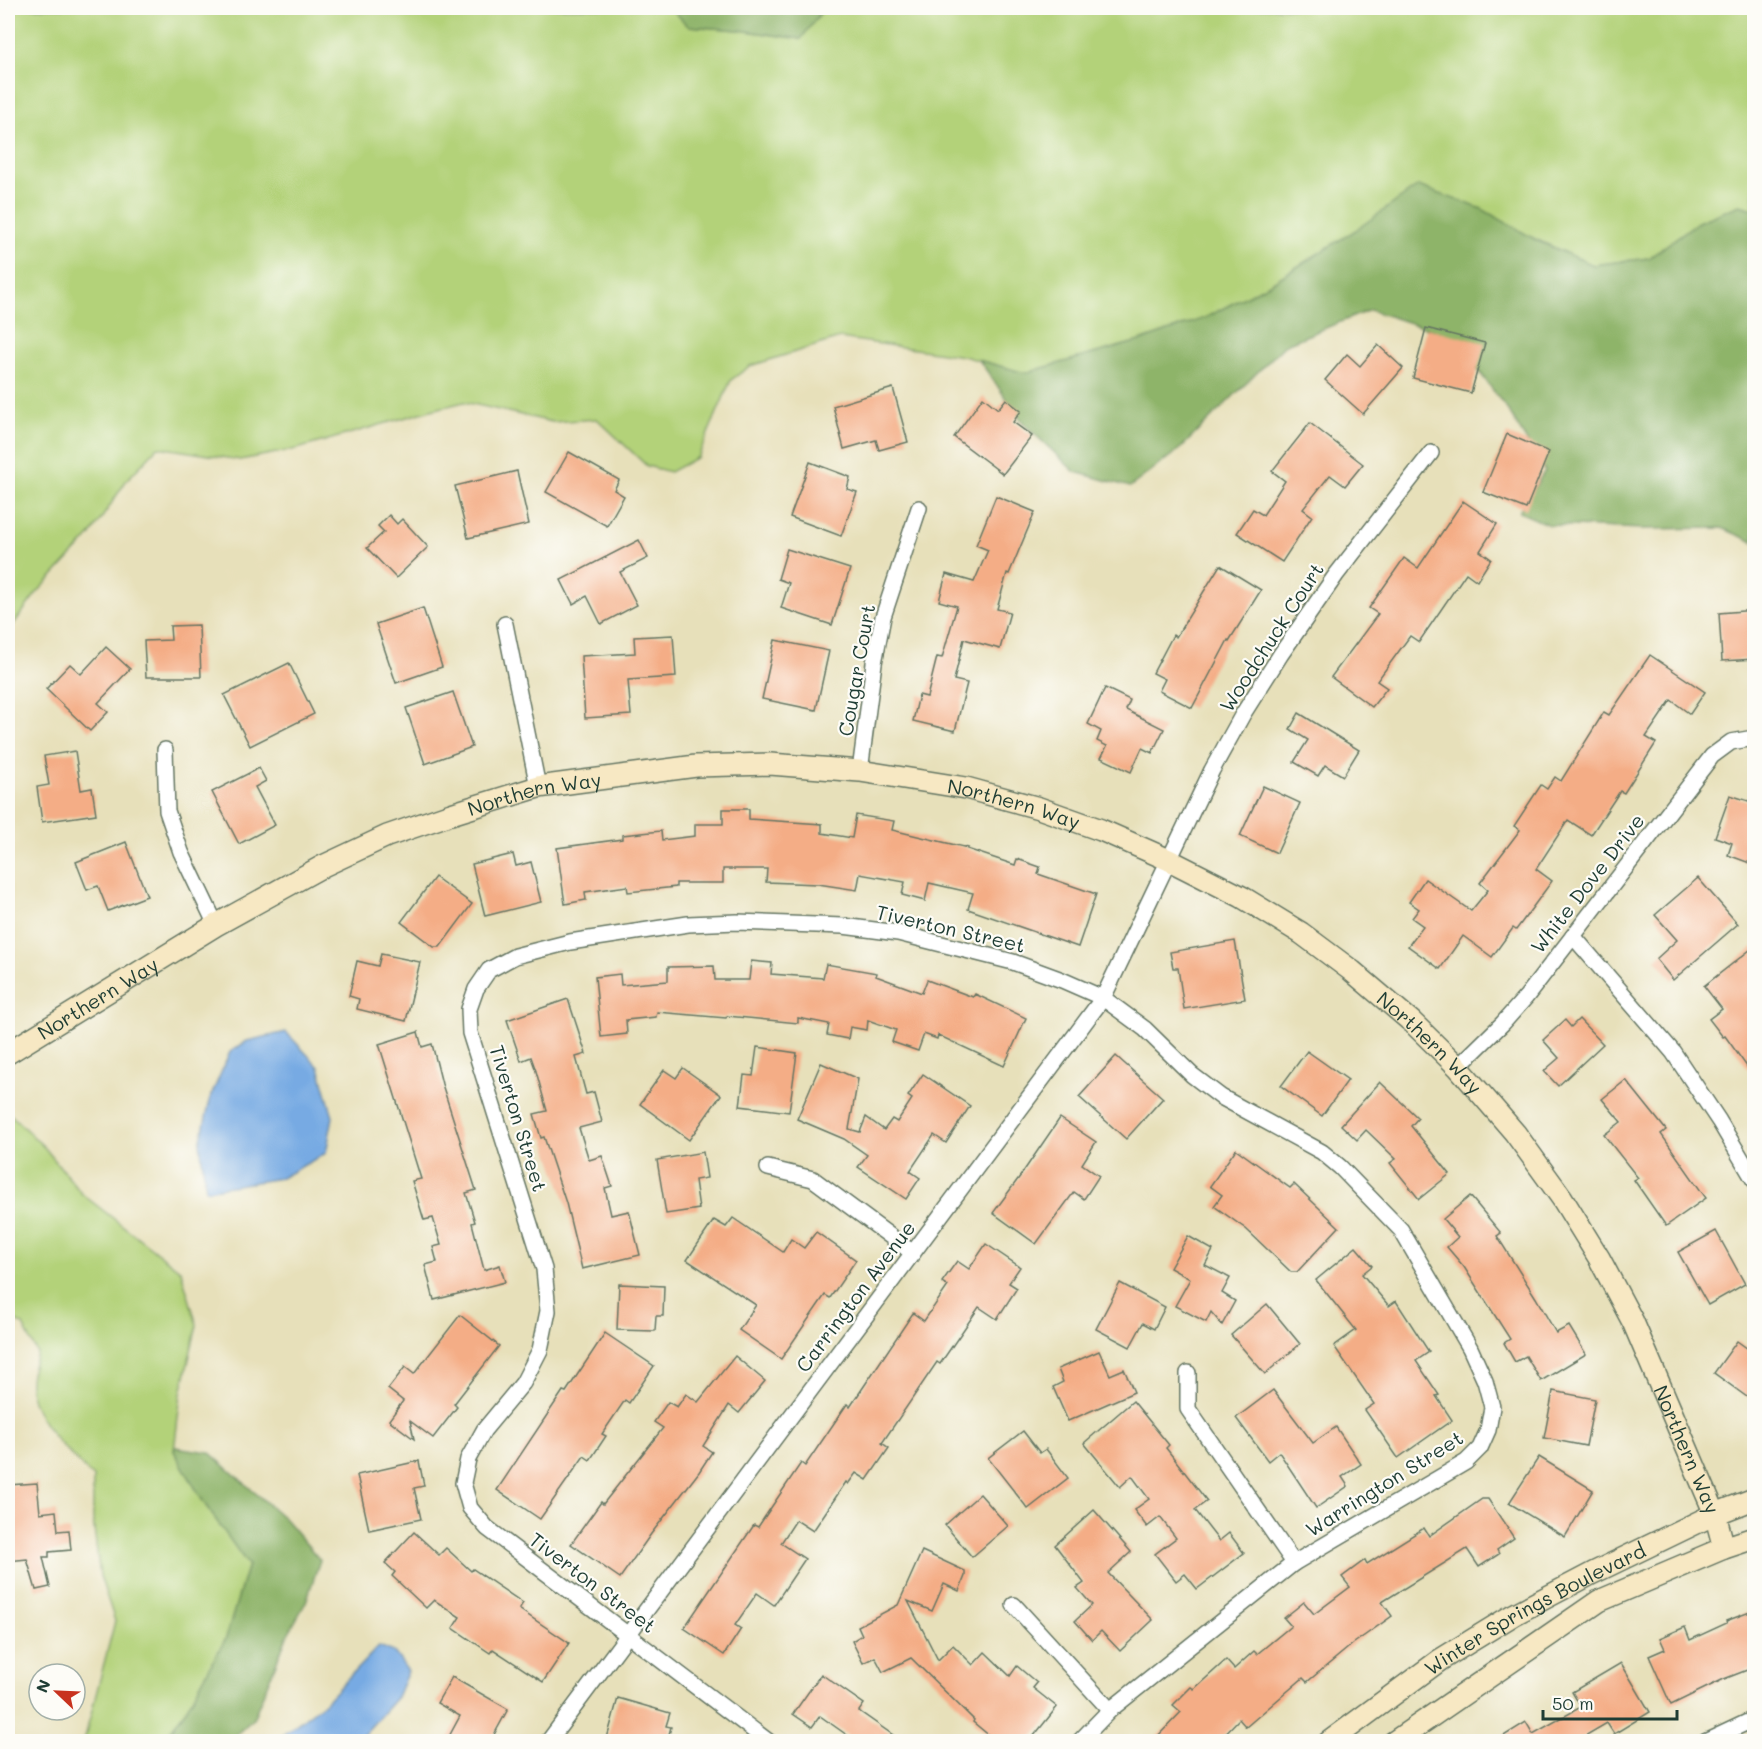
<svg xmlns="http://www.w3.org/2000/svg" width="1762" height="1749" font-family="Mali,sans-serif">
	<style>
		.green { fill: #b3d279; stroke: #698856; stroke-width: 1.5 }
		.forest { fill: #8eb469; stroke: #56784e; stroke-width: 1.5 }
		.water { fill: #77aae3; stroke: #4b748c; stroke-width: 1.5 }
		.building { fill: #f4ad86 }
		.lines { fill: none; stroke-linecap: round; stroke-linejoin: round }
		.street-casing { stroke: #657663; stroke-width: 18 }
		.secondary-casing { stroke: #657663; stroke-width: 24 }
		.street { stroke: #fff; stroke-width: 15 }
		.secondary { stroke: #f7e8c3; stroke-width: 21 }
		.labels { text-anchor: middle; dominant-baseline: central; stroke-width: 4.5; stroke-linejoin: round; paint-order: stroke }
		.street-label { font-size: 20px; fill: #1f3d34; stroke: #fdfcf7 }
	</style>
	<rect width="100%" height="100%" fill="#fdfcf7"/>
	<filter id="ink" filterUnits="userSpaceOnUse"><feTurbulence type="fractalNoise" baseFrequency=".0167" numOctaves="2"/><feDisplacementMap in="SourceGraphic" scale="12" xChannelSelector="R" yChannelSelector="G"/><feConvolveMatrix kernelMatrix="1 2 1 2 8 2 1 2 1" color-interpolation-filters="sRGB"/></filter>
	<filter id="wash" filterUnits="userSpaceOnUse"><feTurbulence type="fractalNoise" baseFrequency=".008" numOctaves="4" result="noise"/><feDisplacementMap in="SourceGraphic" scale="24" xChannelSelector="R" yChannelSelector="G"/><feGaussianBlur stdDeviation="1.35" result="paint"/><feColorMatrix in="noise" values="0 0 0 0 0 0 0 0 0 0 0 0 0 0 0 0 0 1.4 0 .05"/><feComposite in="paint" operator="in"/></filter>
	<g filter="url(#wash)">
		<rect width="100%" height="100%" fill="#e7e0ba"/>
		<g class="green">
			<path d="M8,8H671L689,26L739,30L801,39L824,8H1754V209L1740,205L1698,222L1649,258L1593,265L1418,186L1356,230L1273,282L1205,318L1143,340L1025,373L963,356L840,338L750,366L731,380L698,457L670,472L647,466L597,419L552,422L464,402L431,410L297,449L240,460L158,447L126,481L90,536L35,595L8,632Z"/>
			<path d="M8,1112L45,1148L82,1194L181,1271L197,1325L181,1393L174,1451L204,1503L248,1564L226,1638L187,1708L163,1741H84L115,1621L100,1576L93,1520V1477C69,1453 28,1417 30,1381C30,1372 35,1362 37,1353L23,1325L8,1317Z"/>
		</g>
		<g class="forest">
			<path d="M671,8H824L801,39L739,30L688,26Z"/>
			<path d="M1418,186L1482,209L1538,241L1593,265L1649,258L1698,222L1740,205L1754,210V542L1722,528L1643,529L1549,525L1519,512L1545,471L1509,412L1454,337L1370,310L1286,344L1181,448L1130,487L1075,472L1025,425L979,360L1025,373L1143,340L1205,318L1273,282L1356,230Z"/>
			<path d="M175,1447L209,1452L285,1519L320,1560L306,1602L288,1634L253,1719L229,1741H163L187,1708L226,1638L248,1565L204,1503L174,1451Z"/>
		</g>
		<g class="water">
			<path d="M286,1032L319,1067L333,1117L326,1153L281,1178L206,1190L200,1143L211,1096L230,1052L247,1041Z"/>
			<path d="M379,1646L394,1652L408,1671L397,1697L358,1741H275L325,1702Z"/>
		</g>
		<g id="blocks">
			<g class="building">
				<path d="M1426,328L1485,343L1471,393L1413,378Z"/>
				<path d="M1378,345L1403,368L1363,414L1325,380L1347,354L1360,366Z"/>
				<path d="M893,388L908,442L879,450L876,440L844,449L833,406Z"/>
				<path d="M983,397L998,409L1006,399L1021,411L1013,422L1032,436L1003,474L954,437Z"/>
				<path d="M1310,423L1363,464L1345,486L1330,475L1303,509L1312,516L1282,562L1237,533L1253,509L1263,515L1285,481L1272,471Z"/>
				<path d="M1507,434L1549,452L1526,509L1483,492Z"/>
				<path d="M569,452L619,480L614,490L624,496L607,526L546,492Z"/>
				<path d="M810,462L850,477L847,489L857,492L841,536L790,517Z"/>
				<path d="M517,471L529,524L468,538L455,486Z"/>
				<path d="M996,496L1035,512L1009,574L1007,573L997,609L1010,612L1000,649L964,639L954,680L967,683L955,731L913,721L919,695L927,697L937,657L942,658L957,606L939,601L946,574L974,582L988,550L976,545Z"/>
				<path d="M1463,501L1497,524L1480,551L1491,559L1477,581L1466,573L1419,642L1410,636L1377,681L1387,688L1372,707L1331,677L1378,614L1369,608L1404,558L1418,568Z"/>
				<path d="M389,515L397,524L402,519L428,547L396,578L367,548L384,532L378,526Z"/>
				<path d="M639,540L648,558L620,572L637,605L601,624L587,596L573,604L561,580Z"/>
				<path d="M787,549L850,569L832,625L781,608L789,583L778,579Z"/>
				<path d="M1220,565L1261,590L1229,641L1228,640L1192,708L1159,691L1165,679L1153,673L1173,635L1176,637Z"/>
				<path d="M423,608L442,667L396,683L376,624Z"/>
				<path d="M1755,610V659L1722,661L1719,613Z"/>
				<path d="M199,625L201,677H146L144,641L171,640L170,626Z"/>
				<path d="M673,635L676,677L628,680L631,715L585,718L581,656L635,653L634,637Z"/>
				<path d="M775,640L829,651L816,710L762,699Z"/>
				<path d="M106,647L130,669L98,703L108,712L90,731L46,689L70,664L81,674Z"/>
				<path d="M1650,655L1705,692L1690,714L1671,700L1646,737L1656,743L1624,793L1620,791L1591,835L1568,820L1536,869L1552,881L1516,930L1513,928L1492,957L1463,936L1440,969L1408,946L1423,926L1412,918L1419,909L1409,902L1425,879L1471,911L1488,890L1480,883L1520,830L1514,826L1541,785L1547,789L1555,777L1561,781L1604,712L1609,715Z"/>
				<path d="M289,663L314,714L250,746L224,695Z"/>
				<path d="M1105,688L1130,700L1126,710L1164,729L1152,753L1142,748L1131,772L1101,758L1107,746L1097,741L1101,731L1088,724Z"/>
				<path d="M453,692L472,747L425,764L406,708Z"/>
				<path d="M1299,713L1359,750L1343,776L1325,765L1318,776L1294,762L1308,740L1290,729Z"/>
				<path d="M75,751L81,790L92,788L96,814L42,822L37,787L49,785L44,756Z"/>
				<path d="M259,768L266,781L255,787L275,825L239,844L212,792Z"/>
				<path d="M1263,786L1300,803L1277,853L1240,836Z"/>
				<path d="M1730,795L1755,803V865L1728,855L1732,843L1715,837Z"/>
				<path d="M723,809H749V819L822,824V833L852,838L856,815L894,821L892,830L968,848L967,849L1015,865L1017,859L1040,867L1038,874L1096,894L1078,947L968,909L973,893L929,883L925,901L902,895L905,882L860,874L857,890L818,884L766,882L767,869H723V883H676V887L628,892L627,886L585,892L586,900L565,904L557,848L622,839V835L661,831L662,840L695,836V824H723Z"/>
				<path d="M126,842L147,896L108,911L98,886L87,890L76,862Z"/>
				<path d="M513,854L516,866L531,862L541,902L485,916L472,864Z"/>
				<path d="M435,877L472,904L440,947H434L401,922Z"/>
				<path d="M1698,878L1738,924L1673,980L1656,959L1677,940L1655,915Z"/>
				<path d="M1235,941L1245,999L1184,1009L1178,968H1173L1170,952Z"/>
				<path d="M1755,946V1078L1725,1036L1723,1037L1709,1019L1722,1009L1704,986Z"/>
				<path d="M381,954L420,962L406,1021L357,1009L359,999L349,996L357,961L378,966Z"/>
				<path d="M751,961L772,963L771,974L823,978L826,964L877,973L876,976L922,993L927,980L973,997L975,994L1026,1018L1004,1066L938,1035L937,1039L924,1034L918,1051L892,1042L896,1030L868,1020L867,1030L850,1027L848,1039L827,1035L829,1024L798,1018V1023L727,1016L726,1018L657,1012L656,1017L626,1020L627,1034L601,1037L595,977L620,974L621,985L668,981V967L714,966L715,980H749Z"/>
				<path d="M568,999L586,1054L576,1057L586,1094L594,1092L602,1122L579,1128L589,1160L602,1156L612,1186L605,1188L611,1215L629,1211L640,1255L582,1269L566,1203L544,1137L541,1138L534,1114L547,1111L536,1071L531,1057L521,1061L507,1020Z"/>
				<path d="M1579,1019L1603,1044L1558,1086L1544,1071L1559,1058L1543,1040L1565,1020L1571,1027Z"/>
				<path d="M418,1032L422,1047L432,1044L442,1084L476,1190L466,1193L475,1222L472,1223L484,1270L500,1265L505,1282L434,1300L425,1265L437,1262L433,1247L441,1245L433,1218L424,1220L412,1181L421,1179L379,1044Z"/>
				<path d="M757,1047L797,1053L789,1112L740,1106L744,1075L753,1076Z"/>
				<path d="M1307,1051L1348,1080L1322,1116L1281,1086Z"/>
				<path d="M1116,1056L1163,1098L1126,1139L1079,1097Z"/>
				<path d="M821,1063L858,1079L849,1129L860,1132L866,1117L884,1130L892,1119L897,1122L912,1099L908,1096L923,1074L970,1106L946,1143L934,1135L910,1171L920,1178L906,1199L858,1167L867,1155L844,1139L797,1119Z"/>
				<path d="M683,1068L721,1095L689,1140L640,1104L664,1070L676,1078Z"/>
				<path d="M1626,1080L1666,1130L1661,1134L1706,1198L1666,1226L1634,1180L1638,1178L1604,1135L1621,1122L1602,1099Z"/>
				<path d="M1380,1082L1418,1118L1411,1126L1450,1174L1419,1199L1390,1163L1396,1159L1366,1130L1357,1140L1341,1125Z"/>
				<path d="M1060,1118L1096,1142L1082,1164L1099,1176L1084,1199L1074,1192L1036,1244L993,1213L1021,1175Z"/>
				<path d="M1236,1149L1290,1188L1294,1184L1339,1227L1297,1272H1291L1246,1229L1214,1206L1222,1195L1210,1186Z"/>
				<path d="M703,1152L707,1178L695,1180L699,1209L666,1214L657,1160Z"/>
				<path d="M1470,1196L1501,1233L1497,1236L1536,1298L1556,1333L1569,1326L1586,1354L1541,1381L1526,1356L1515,1362L1504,1343L1510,1339L1464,1267L1447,1247L1458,1237L1443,1219Z"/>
				<path d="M733,1218L783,1252L791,1239L804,1248L816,1232L856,1260L830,1298L825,1295L781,1359L739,1330L756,1305L687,1260L714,1220L726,1227Z"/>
				<path d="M1716,1231L1745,1284L1708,1305L1678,1252Z"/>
				<path d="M1188,1236L1213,1250L1205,1265L1230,1278L1222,1293L1235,1301L1222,1325L1211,1312L1206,1322L1175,1306L1190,1279L1170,1268Z"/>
				<path d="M986,1244L1020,1267L1009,1283L1017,1288L997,1319L979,1307L940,1364L937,1362L882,1443L889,1448L867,1480L856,1473L848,1484L846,1482L813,1531L796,1520L781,1543L805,1559L774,1605L757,1593L735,1625L741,1629L724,1655L684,1628L754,1525L758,1527L801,1463L805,1466L847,1404L850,1407L913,1313L924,1321L948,1286L942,1282L957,1261L969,1269Z"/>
				<path d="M1356,1247L1372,1266L1362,1274L1389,1306L1396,1301L1429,1352L1416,1361L1439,1395L1436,1396L1452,1420L1398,1458L1365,1410L1374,1404L1334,1346L1356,1330L1316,1280Z"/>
				<path d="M1120,1283L1165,1307L1154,1329L1143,1323L1130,1347L1096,1329Z"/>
				<path d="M619,1284L664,1286L663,1316H656L655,1331L617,1330Z"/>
				<path d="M1267,1304L1300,1344L1265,1374L1231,1335Z"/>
				<path d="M460,1315L499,1346L454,1404L457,1407L433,1438L410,1421L414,1439L389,1420L403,1401L388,1389L405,1367L414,1374Z"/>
				<path d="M605,1333L654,1366L629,1403L625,1400L602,1434L606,1436L590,1460L584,1456L540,1519L497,1490L563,1391L566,1392Z"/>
				<path d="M1737,1341L1755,1354V1387L1747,1397L1714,1373Z"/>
				<path d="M1099,1351L1110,1375L1124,1369L1134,1392L1068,1421L1053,1387L1063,1382L1058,1369Z"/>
				<path d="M735,1356L765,1381L739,1413L729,1405L703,1446L712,1452L699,1472L651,1534L620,1578L571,1544L601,1502L603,1504L663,1428L654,1422L668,1402L677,1407L686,1394L698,1402Z"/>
				<path d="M1273,1390L1313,1443L1336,1427L1361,1464L1342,1477L1348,1486L1316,1508L1279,1452L1268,1461L1236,1418Z"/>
				<path d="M1553,1391L1595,1399L1586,1446L1544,1438Z"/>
				<path d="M1133,1401L1169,1445L1166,1448L1207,1501L1195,1510L1219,1541L1229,1533L1244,1553L1197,1589L1185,1574L1176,1581L1155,1554L1176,1538L1160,1517L1147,1527L1134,1510L1149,1499L1132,1476L1120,1487L1084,1443Z"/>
				<path d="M1023,1431L1040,1453L1046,1449L1068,1478L1028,1509L988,1458Z"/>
				<path d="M1539,1457L1593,1490L1565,1537L1509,1503Z"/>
				<path d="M419,1461L424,1486L414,1488L421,1519L369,1530L357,1475Z"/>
				<path d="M37,1483L40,1513L56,1511L58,1531L69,1530L71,1550L49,1552V1557H43L50,1587L36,1590L27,1559L8,1561V1485Z"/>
				<path d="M980,1494L1008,1526L972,1557L945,1525Z"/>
				<path d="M1482,1499H1488L1514,1538L1497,1550L1499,1554L1479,1567L1467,1549L1382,1602L1392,1616L1354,1643L1307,1682L1303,1678L1246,1727L1239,1719L1217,1742H1152L1181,1712L1173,1705L1191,1687L1194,1689L1226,1660L1234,1669L1254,1651L1257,1654L1291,1626L1284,1618L1304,1602L1314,1614L1350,1587L1342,1577L1365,1560L1367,1564L1424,1528L1429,1536Z"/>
				<path d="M1094,1510L1131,1552L1108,1573L1153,1620L1120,1651L1101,1631L1092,1640L1075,1621L1092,1605L1077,1588L1084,1583L1055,1545Z"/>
				<path d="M414,1532L439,1555L446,1548L471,1571L473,1569L523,1603L519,1609L569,1643L543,1682L493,1649L490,1653L453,1628L460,1617L434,1600L426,1608L392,1576L395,1572L385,1563Z"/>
				<path d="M922,1551L965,1571V1576L959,1591L944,1584L932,1611L908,1601L938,1660L953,1645L973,1665L985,1652L1010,1676L1017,1666L1037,1683L1033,1688L1057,1707L1029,1742H997L973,1722L974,1720L911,1658L883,1672L875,1657L863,1663L852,1641L862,1635L858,1626L898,1605Z"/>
				<path d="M1755,1610V1667L1724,1679L1671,1705L1649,1656L1665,1649L1660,1638L1685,1627L1690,1640L1727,1623L1726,1621Z"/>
				<path d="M1621,1663L1650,1712L1614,1734L1607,1723L1583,1737L1585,1742H1494L1526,1722L1533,1734L1581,1707L1572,1692Z"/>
				<path d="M821,1674L864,1704L859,1711L903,1742H857L820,1716L812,1727L793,1714Z"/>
				<path d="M452,1677L508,1709L490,1742H446L460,1716L437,1703Z"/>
				<path d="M618,1698L670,1713L666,1726L671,1727L667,1742H606Z"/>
			</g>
		</g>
	</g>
	<g filter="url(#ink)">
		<use href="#blocks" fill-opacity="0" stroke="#657663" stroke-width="1.5"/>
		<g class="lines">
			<g class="street-casing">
				<g id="street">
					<path d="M505,624L538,787"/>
					<path d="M165,750L167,811L181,852L216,925"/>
					<path d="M860,771L874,663L883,617L919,508"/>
					<path d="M1573,936L1673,1052L1719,1121L1754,1180"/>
					<path d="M1458,1067L1503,1023L1526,997L1712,756L1731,742L1754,738"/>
					<path d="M768,1168L813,1179L913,1253"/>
					<path d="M1188,1373V1409L1294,1563"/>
					<path d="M1014,1605L1110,1710"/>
					<path d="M548,1742L1103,998L1212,770L1243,714L1281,654L1336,575L1431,453"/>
					<path d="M769,1742L487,1528L470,1508L463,1483L468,1459L484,1430L523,1383L540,1350L548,1311L544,1269L470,1033L469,1009L476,989L489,970L515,956L570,942L688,924L737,922L843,926L898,933L1013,962L1062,980L1103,998L1145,1029L1192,1075L1221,1097L1322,1152L1340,1167L1401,1230L1470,1348L1485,1381L1492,1407L1488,1430L1480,1448L1466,1462L1294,1563L1110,1710L1079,1742"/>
					<path d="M1705,1742L1754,1719"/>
				</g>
			</g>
			<g class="secondary-casing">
				<g id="secondary">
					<path id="s1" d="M8,1053L216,925L323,866L387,836L451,814L538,787L696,766L770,764L860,771L966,788L1039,808L1101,830L1169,860L1242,897L1301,933L1352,971L1412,1022L1458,1067L1515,1133L1562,1198L1599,1258L1633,1322L1715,1514L1724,1548"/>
					<path id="s2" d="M1329,1742L1440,1660L1513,1615L1593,1573L1715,1514L1754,1499"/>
					<path d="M1394,1742L1599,1601L1724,1548L1754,1538"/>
				</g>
			</g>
			<use href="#street" class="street"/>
			<use href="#secondary" class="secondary"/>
		</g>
	</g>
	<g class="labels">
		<g class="street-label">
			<text transform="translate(1271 637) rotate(-57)">Woodchuck Court</text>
			<text transform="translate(856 670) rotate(-80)">Cougar Court</text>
			<text stroke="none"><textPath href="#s1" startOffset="591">Northern Way</textPath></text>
			<text stroke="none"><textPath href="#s1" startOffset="1077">Northern Way</textPath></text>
			<text transform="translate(1587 883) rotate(-52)">White Dove Drive</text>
			<text transform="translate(951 928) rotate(13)">Tiverton Street</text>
			<text stroke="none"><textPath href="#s1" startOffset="105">Northern Way</textPath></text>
			<text stroke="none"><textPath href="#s1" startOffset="1563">Northern Way</textPath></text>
			<text transform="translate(519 1118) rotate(73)">Tiverton Street</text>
			<text transform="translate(855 1296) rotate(-53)">Carrington Avenue</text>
			<text stroke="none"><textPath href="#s1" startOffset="2049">Northern Way</textPath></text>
			<text transform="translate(1384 1483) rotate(-32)">Warrington Street</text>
			<text transform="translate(593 1582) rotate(37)">Tiverton Street</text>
			<text stroke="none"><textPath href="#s2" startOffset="246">Winter Springs Boulevard</textPath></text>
		</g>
	</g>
	<rect width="1762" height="1749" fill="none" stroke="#fdfcf7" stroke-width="30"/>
	<g transform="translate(57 1692) rotate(293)"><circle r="28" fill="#fdfcf7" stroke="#a4b0a9" stroke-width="1.5"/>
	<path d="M0-4.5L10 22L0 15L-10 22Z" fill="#c8321e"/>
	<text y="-9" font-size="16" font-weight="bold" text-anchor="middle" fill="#1f3d34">N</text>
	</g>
	<path d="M1543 1710v9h134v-9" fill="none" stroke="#1f3d34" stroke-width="3"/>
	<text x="1552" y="1710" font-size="18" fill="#1f3d34" stroke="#fdfcf7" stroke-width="4.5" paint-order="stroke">50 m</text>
</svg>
